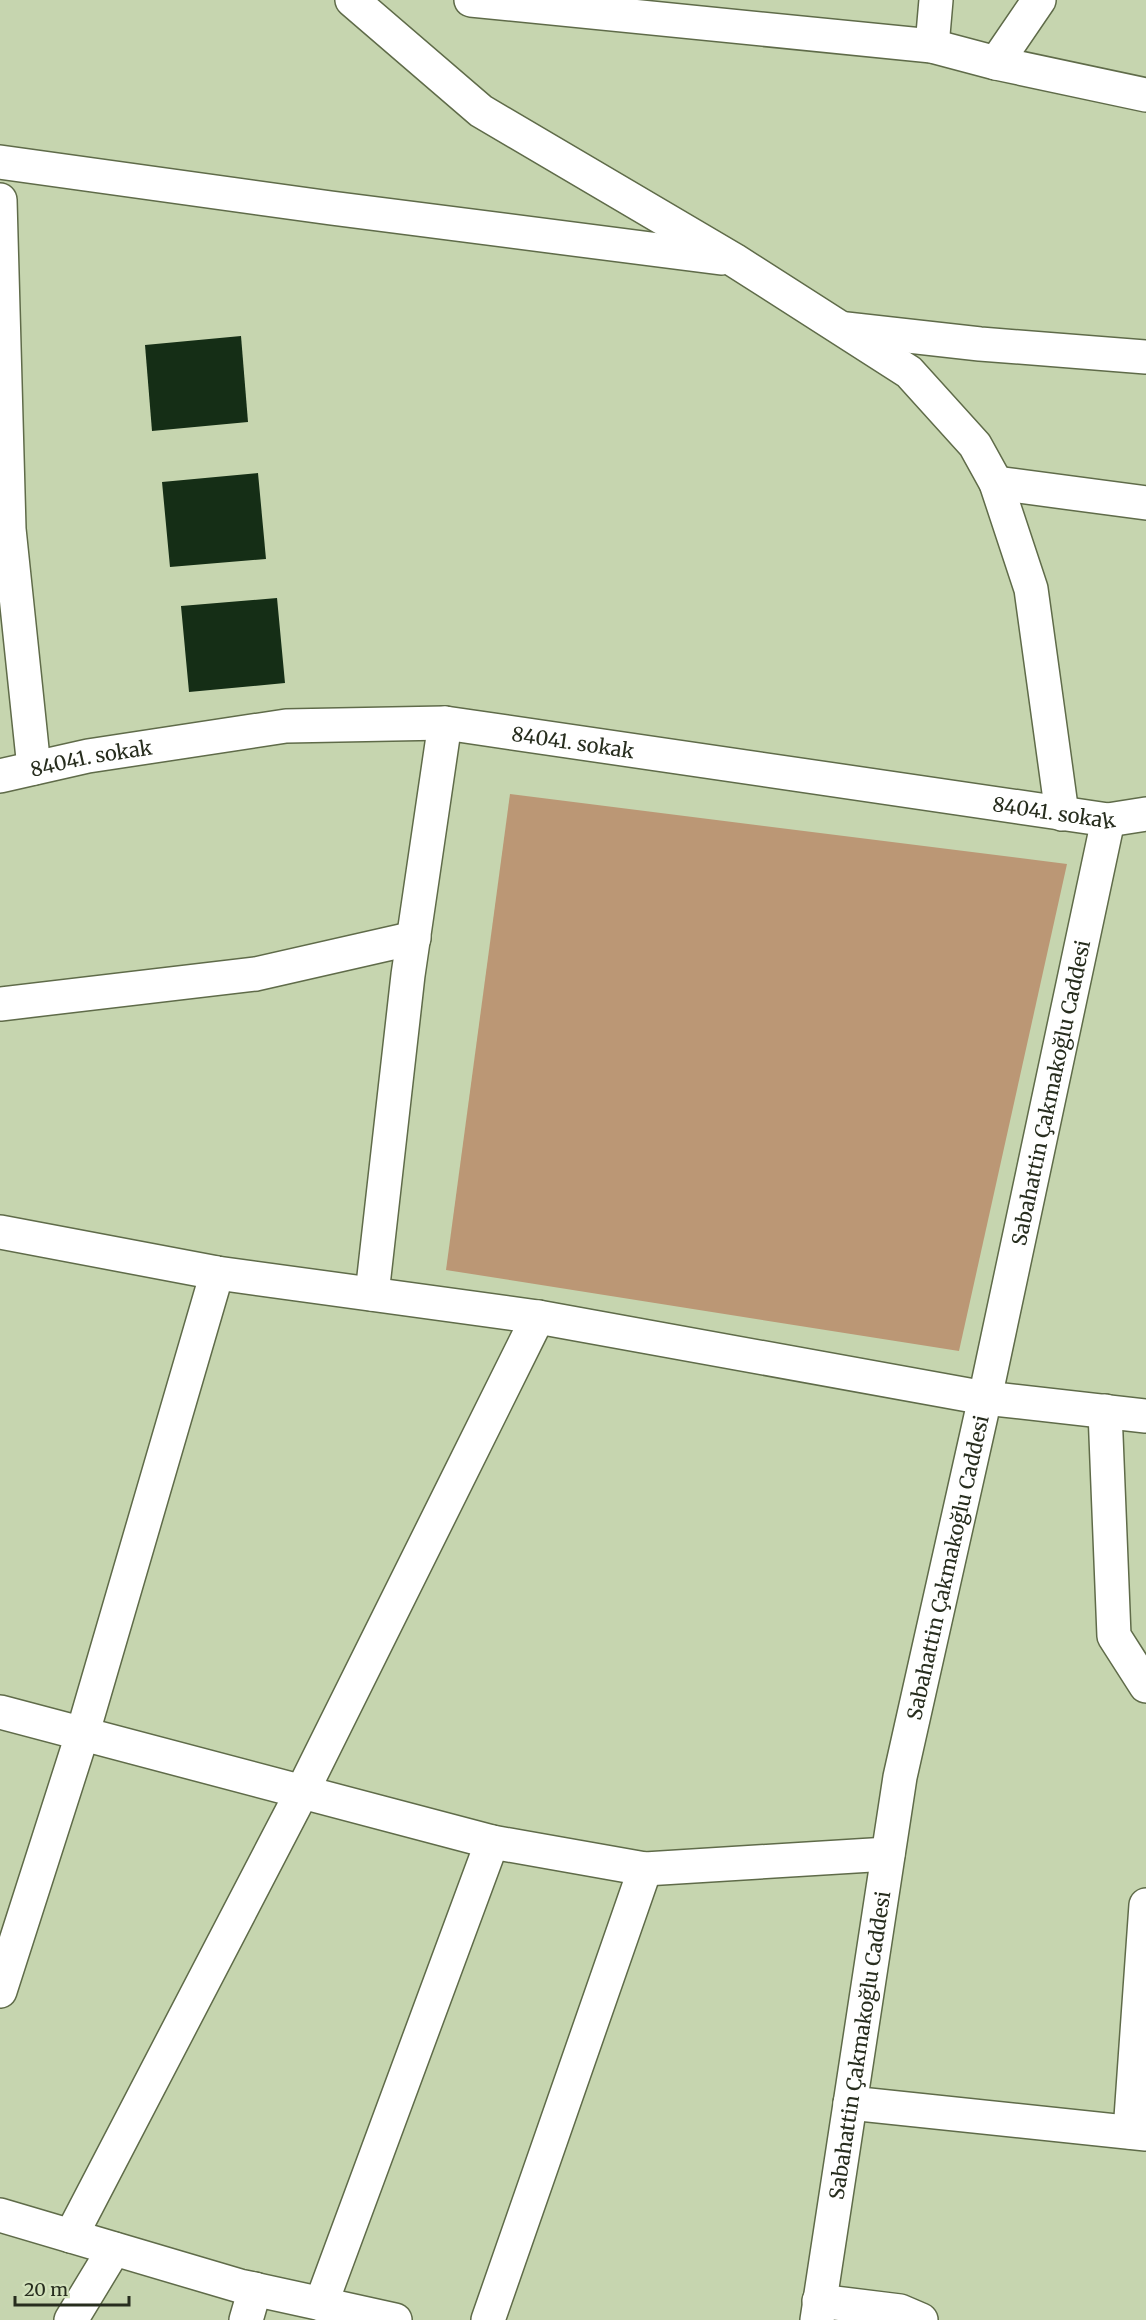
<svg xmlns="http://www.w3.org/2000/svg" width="1146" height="2320" font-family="Merriweather,serif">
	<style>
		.green { fill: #bb9775 }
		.building { fill: #152e16 }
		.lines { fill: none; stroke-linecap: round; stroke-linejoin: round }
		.minor-casing { stroke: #5f6b49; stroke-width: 36 }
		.tertiary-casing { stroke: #5f6b49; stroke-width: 36 }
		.minor { stroke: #fff; stroke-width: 33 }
		.tertiary { stroke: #fff; stroke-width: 33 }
		.labels { text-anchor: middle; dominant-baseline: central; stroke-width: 6; stroke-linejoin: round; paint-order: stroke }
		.street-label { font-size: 20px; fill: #272d1e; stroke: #d3e2bc }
	</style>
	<rect width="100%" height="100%" fill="#c6d5af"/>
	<path class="green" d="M510,794L1067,864L959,1351L446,1270Z"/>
	<g class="building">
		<path d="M241,336L248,422L152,431L145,345Z"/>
		<path d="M258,473L266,559L170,567L162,482Z"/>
		<path d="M277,598L285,683L189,692L181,606Z"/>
	</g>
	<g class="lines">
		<g class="minor-casing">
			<g id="minor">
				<path d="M352,0L481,111L734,260L909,372L975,445L996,483L1031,589L1062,814"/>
				<path d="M471,0L932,46L996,63L1146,95"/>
				<path d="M996,63L1039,0"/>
				<path d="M0,162L331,208L721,258"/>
				<path d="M0,200L9,529L34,768"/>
				<path d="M846,329L980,344L1146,357"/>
				<path d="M996,483L1146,503"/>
				<path id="s1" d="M0,776L88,756L286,726L445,723L1108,820L1146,814"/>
				<path d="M0,1004L256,974L414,938"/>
				<path d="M0,1232L217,1273L538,1317L985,1398L1146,1416"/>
				<path d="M372,1294L408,975L445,723"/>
				<path d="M1105,1411L1114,1636L1146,1686"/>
				<path d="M0,1712L492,1842L645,1869L888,1854"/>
				<path d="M0,1991L83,1732L217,1273"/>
				<path d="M850,2103L1146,2134"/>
				<path d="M1130,2132L1146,1905"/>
				<path d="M0,2215L240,2286L395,2320"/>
				<path d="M71,2236L302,1792L538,1317"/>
				<path d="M819,2301L900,2311L921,2320"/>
				<path d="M321,2304L492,1842"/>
				<path d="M71,2320L114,2249"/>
				<path d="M246,2320L255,2289"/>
				<path d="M488,2320L645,1869"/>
				<path id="s2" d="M817,2320L900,1777L985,1398L1108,820"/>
			</g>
		</g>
		<g class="tertiary-casing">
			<path id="tertiary" d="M932,46L936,0"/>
		</g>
		<use href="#minor" class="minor"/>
		<use href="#tertiary" class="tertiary"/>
	</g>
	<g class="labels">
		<g class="street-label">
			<text stroke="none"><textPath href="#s1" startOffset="579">84041. sokak</textPath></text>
			<text stroke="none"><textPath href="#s1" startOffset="93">84041. sokak</textPath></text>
			<text stroke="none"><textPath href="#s1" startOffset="1065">84041. sokak</textPath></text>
			<text stroke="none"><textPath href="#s2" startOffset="1250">Sabahattin Çakmakoğlu Caddesi</textPath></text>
			<text stroke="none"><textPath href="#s2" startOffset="764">Sabahattin Çakmakoğlu Caddesi</textPath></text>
			<text stroke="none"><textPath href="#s2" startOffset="278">Sabahattin Çakmakoğlu Caddesi</textPath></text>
		</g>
	</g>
	<path d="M15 2296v9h114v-9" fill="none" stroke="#272d1e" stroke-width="3"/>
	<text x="24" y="2296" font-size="18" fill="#272d1e" stroke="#d3e2bc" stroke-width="4.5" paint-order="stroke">20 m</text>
</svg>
